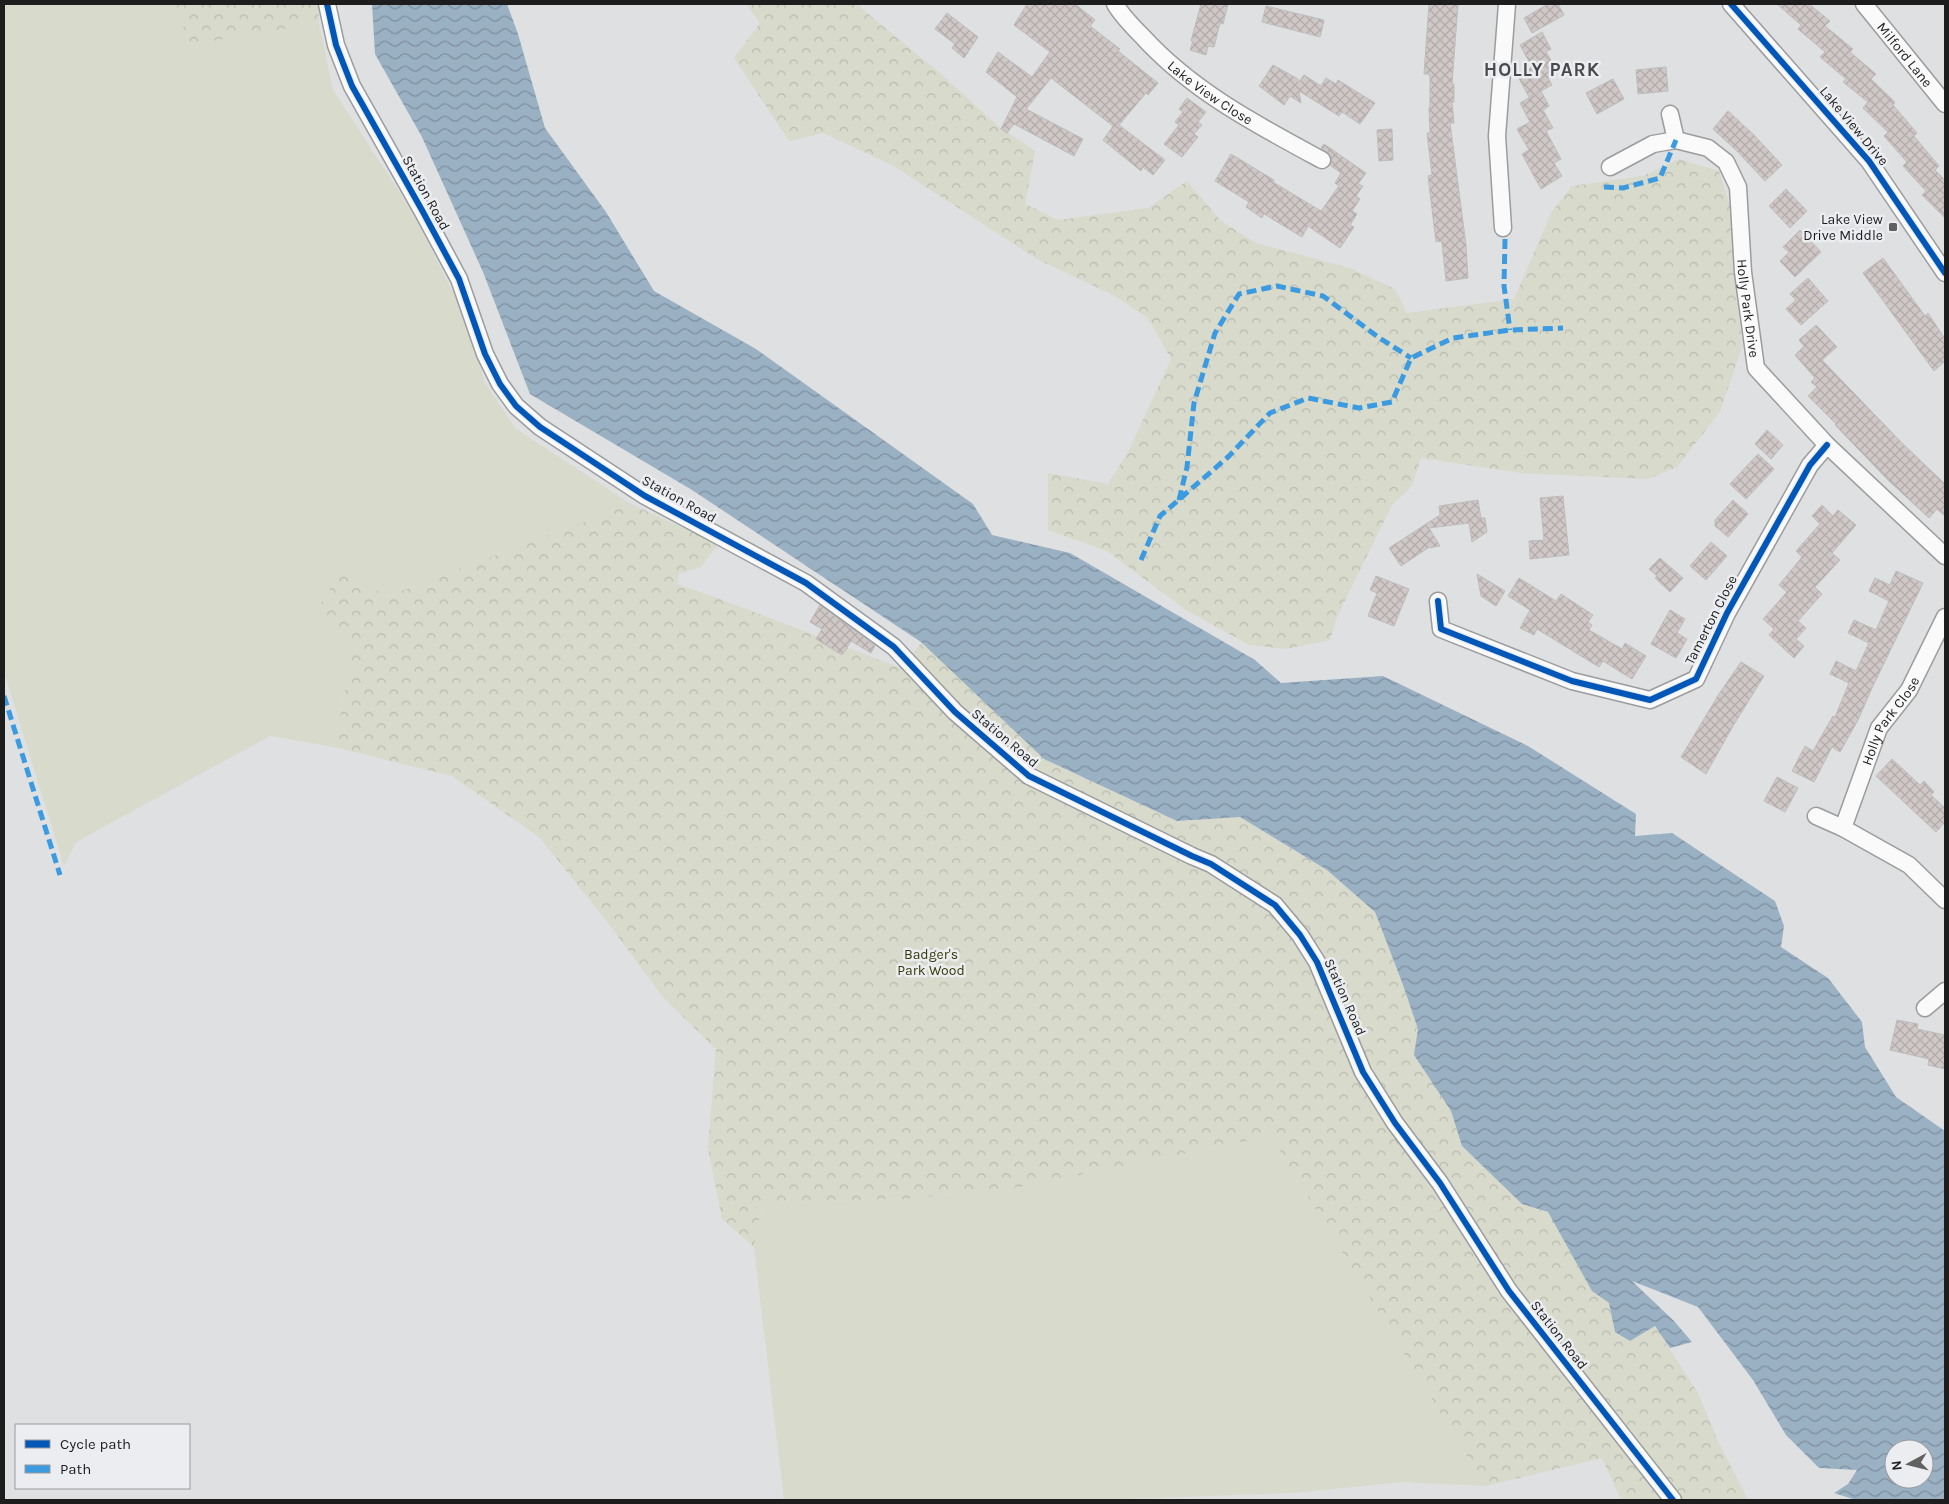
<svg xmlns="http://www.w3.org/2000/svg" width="1949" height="1504" font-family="Karla,sans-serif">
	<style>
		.green { fill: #d8dacc }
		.forest { fill: url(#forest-crowns) }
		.water { fill: url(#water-waves); fill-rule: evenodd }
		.building { fill: url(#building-cross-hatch); stroke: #bdbdbd }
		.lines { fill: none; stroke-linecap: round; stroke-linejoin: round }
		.minor-casing { stroke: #9b9c9d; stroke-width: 19 }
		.minor { stroke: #fafafa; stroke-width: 16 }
		.quiet { stroke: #3c9be0; stroke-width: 5; stroke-dasharray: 10 5; stroke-linecap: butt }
		.cycleway-casing { stroke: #ebedf0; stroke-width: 9 }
		.cycleway { stroke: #0057b8; stroke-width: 6 }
		.poi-dot { fill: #616162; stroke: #ebedf0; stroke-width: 2 }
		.labels { text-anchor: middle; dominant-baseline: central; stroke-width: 5; stroke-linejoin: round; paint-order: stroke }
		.street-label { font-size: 14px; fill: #1d1d1e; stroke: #ebedf0 }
		.poi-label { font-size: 14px; fill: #1d1d1e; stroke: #ebedf0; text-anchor: end }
		.park-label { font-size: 14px; fill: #393a09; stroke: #ebedf0 }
		.district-label { font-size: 19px; font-weight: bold; letter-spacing: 1px; fill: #48494b; stroke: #ebedf0 }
	</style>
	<defs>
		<pattern id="forest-crowns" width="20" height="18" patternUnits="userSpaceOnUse" patternTransform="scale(1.25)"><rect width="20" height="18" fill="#d8dacc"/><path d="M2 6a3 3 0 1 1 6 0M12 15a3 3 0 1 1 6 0" fill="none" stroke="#b9bbaf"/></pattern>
		<pattern id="water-waves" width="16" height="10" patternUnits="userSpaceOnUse" patternTransform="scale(1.25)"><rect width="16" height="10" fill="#9ab1c4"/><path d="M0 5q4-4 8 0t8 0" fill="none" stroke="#7d8f9f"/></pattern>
		<pattern id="building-cross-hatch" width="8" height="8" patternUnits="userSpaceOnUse" patternTransform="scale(1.25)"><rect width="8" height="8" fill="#d0c8c7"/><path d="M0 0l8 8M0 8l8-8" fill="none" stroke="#b2abaa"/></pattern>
	</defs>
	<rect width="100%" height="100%" fill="#dfe0e1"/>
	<g class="green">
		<path d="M4,4H176L189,45L319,23L333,90L411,210L470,325L484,381L515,428L631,504L388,596L355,641L334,747L270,736L76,842L64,866L4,672Z"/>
		<path d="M1271,1136L1485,1486L1402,1482L1294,1493L1095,1500H784L754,1247L762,1202L906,1199L1020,1187Z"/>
	</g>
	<g class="forest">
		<path d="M176,4H318L319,23L189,45Z"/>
		<path d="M746,4H856L940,73L998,126L1035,151L1025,204L1058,220L1148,208L1187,181L1221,221L1256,243L1350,268L1395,289L1407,313L1514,299L1551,213L1572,186L1643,176L1679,159L1719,171L1730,206L1742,347L1720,412L1677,467L1648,479L1521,473L1421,458L1412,486L1392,505L1337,617L1330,640L1286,649L1249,645L1186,610L1107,551L1048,530V473L1108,484L1128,452L1171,359L1148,318L1115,296L1037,259L892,165L823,133L789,141L734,58L760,23Z"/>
		<path d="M631,504L718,544L701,567L679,574L677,584L723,600L901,668L922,642L1044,759L1177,821L1240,817L1327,870L1375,912L1403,985L1418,1029L1415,1055L1451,1111L1462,1146L1522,1204L1548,1212L1592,1291L1609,1303L1615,1332L1630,1340L1655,1326L1698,1393L1718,1441L1748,1500H1621L1602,1458L1485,1486L1271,1136L1020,1187L906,1199L762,1202L754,1247L722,1219L708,1148L716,1049L662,996L605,919L539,837L452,776L334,747L355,641L315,614L340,572L388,596Z"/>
	</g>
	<path class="water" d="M372,4H507L518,34L545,128L606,212L654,291L756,349L973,504L992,535L1070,553L1255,660L1281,683L1383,676L1528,746L1636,814L1635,836L1672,833L1775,901L1784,926L1781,947L1828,978L1862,1022L1865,1047L1896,1097L1945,1131V1500H1856L1834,1493L1848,1484L1857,1470L1819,1468L1786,1435L1753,1380L1698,1307L1632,1281L1674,1321L1692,1342L1670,1348L1655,1326L1630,1341L1615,1332L1609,1303L1592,1291L1548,1212L1522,1204L1462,1146L1451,1111L1414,1055L1418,1029L1403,985L1375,912L1327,870L1240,817L1177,821L1044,759L921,642L692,490L530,394L483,272L422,137L375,54ZM1894,1449H1924V1479H1894Z"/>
	<g class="building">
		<path d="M1027,4H1075L1095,20L1090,26L1120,49L1118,51L1158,83L1148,95L1146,93L1119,125L1165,160L1153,175L1143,167L1141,171L1103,140L1113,126L1051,78L1026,109L1083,139L1074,156L1014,124L1007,133L1001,129L1017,97L986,72L998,52L1032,77L1050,52L1014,25Z"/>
		<path d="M1201,4H1228L1223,24L1220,23L1214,47L1208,46L1206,55L1190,50L1193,41H1191Z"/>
		<path d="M1429,4H1458L1452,84H1454V102H1452L1454,123H1450L1466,245L1468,278L1446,281L1442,243L1441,241L1436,242L1428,176L1432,175L1427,133H1430L1429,107H1430V77L1429,74H1424Z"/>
		<path d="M1548,4H1558L1564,15L1532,33L1524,18Z"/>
		<path d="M1777,4H1809L1830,21L1825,26L1853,49L1850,52L1876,74L1871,79L1895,102L1893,105L1917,133L1914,136L1939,166L1935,170L1945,180V218L1922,195L1926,191L1903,166L1907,162L1884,136L1888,132L1863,108L1868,102L1843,82L1846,79L1820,57L1825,52L1798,29L1801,25Z"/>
		<path d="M1266,6L1324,20L1320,37L1262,22Z"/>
		<path d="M947,13L978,37L964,58L952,48L955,44L935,29Z"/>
		<path d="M1542,32L1551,49L1546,52L1558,72L1548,78L1552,85L1529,97L1517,75L1532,67L1520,45Z"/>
		<path d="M1273,65L1298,79V83L1304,75L1321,86L1326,78L1336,84L1338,80L1375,103L1360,124L1342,112L1339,116L1299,91L1301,103L1290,96L1284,105L1259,86Z"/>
		<path d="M1666,67L1668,91L1638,94L1636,70Z"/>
		<path d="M1613,79L1624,99L1597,114L1586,93Z"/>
		<path d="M1541,91L1549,106L1543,110L1553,128L1546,131L1561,159L1554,163L1562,176L1541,189L1522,154L1529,150L1517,129L1530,122L1520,103Z"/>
		<path d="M1187,98L1206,112L1198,122L1202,125L1194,134L1198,137L1182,157L1164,144L1179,125L1175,122L1183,112L1179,109Z"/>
		<path d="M1728,111L1754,135L1782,165L1765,181L1737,151L1713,129Z"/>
		<path d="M1392,129L1393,160L1379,161L1377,130Z"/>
		<path d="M1324,144L1366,173L1358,184L1363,186L1356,196L1360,199L1352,211L1357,214L1350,225L1354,227L1340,248L1308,226L1302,237L1264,214L1262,218L1246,207L1249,202L1215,181L1231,154L1274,180L1273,182L1321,211L1339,186L1335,183L1341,173L1330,165L1332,160L1331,155L1321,148Z"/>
		<path d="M1786,189L1807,211L1790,228L1769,206Z"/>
		<path d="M1800,230L1821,252L1795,277L1780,261L1789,252L1783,247Z"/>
		<path d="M1883,258L1925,316L1928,313L1945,339V361L1934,371L1863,273Z"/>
		<path d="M1808,278L1828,301L1801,325L1786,309L1796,300L1790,294Z"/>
		<path d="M1816,325L1837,347L1822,360L1902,443L1945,484V516L1937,509L1929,518L1889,481L1835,425L1836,424L1808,396L1817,387L1811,382L1815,378L1795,355L1804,346L1799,340Z"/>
		<path d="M1767,430L1783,445L1771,459L1755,444Z"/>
		<path d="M1758,454L1774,469L1746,499L1730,484Z"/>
		<path d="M1563,496L1569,555L1530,559L1529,541L1544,540L1540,498Z"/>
		<path d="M1478,500L1481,518H1485L1487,532L1472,542L1469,523L1429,528L1440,546L1428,548L1401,566L1389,548L1440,515L1439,506Z"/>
		<path d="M1733,500L1748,514L1728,537L1715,526V520Z"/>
		<path d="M1822,505L1833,516L1838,510L1856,525L1832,553L1840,560L1815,587L1822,594L1798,621L1806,628L1796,639L1804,646L1794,658L1769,635L1774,629L1763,619L1787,592L1779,585L1802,557L1796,551L1820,524L1812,516Z"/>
		<path d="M1711,542L1727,556L1706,580L1690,566Z"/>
		<path d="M1660,558L1683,578L1670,592L1655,578L1657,576L1649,569Z"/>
		<path d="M1896,571L1923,583L1871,690L1858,720L1840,752L1832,747L1814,782L1792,771L1805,746L1813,751L1833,716L1835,717L1849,683L1830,674L1836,661L1856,671L1869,643L1848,633L1854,620L1876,630L1889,601L1869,591L1875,578L1890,585Z"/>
		<path d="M1477,574L1505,591L1496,606L1481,596Z"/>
		<path d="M1376,576L1409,589L1394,626L1368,616L1377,593L1370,590Z"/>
		<path d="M1519,578L1556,601L1561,594L1593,615L1588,622L1592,625L1589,630L1622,649L1625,643L1646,656L1632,679L1603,661L1599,667L1537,629L1534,635L1520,628L1530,610L1508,596Z"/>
		<path d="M820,605L875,646L871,653L851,641L842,655L816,639L822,629L810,622Z"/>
		<path d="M1670,610L1685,619L1677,633L1687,639L1676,658L1651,644Z"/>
		<path d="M1741,662L1764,676L1733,726L1706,774L1681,757L1719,694Z"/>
		<path d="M1892,759L1920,785L1924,781L1934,792L1931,795L1945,808V822L1936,832L1876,776Z"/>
		<path d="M1777,777L1798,788L1785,812L1764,801Z"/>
		<path d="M1897,1020L1918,1024L1917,1029L1945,1035V1069L1928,1065L1929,1059L1890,1050Z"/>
	</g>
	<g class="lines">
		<g class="minor-casing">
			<g id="minor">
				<path d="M327,4L336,45L352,86L423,212L459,279L485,354L500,384L516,406L540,427L645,496L806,583L894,647L955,712L1029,776L1192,856L1211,864L1275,905L1300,935L1317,962L1363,1072L1395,1123L1440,1183L1509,1291L1673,1500"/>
				<path id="s1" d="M1115,4C1122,16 1132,26 1142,36C1192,91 1257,125 1322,160"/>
				<path d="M1731,4L1869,161L1945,273"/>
				<path id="s2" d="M1864,4L1945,104"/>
				<path id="s3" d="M1670,114L1676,140L1708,148L1726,162L1738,187L1743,272L1756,368L1827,445L1945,556"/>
				<path d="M1610,167L1653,144L1676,140"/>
				<path d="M1503,228L1497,136L1507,4"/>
				<path d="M1438,601L1441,629L1572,681L1650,700L1696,679L1727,613L1810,465L1827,445"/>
				<path d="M1816,816L1843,828L1909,865L1945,900"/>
				<path id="s4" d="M1843,828L1879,728L1909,690L1945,617"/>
				<path d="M1925,1008L1945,991"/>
			</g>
		</g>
		<use href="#minor" class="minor"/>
		<g class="quiet">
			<path d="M1604,187L1623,188L1660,178L1676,140"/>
			<path d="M1505,239L1504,286L1510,330"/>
			<path d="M1179,500L1187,467L1194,403L1215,333L1239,294L1277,286L1323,296L1378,337L1411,358"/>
			<path d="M1141,560L1160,516L1228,457L1270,413L1308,398L1359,408L1392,402L1411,358L1453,338L1510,330L1563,328"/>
			<path d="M4,696L60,875"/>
		</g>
		<g class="cycleway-casing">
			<g id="cycleway">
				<path d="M327,4L336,45L352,86L423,212L459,279L485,354L500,384L516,406L540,427L645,496L806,583L894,647L955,712L1029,776L1192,856L1211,864L1275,905L1300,935L1317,962L1363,1072L1395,1123L1440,1183L1509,1291L1673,1500"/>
				<path d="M1731,4L1869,161L1945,273"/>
				<path d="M1438,601L1441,629L1572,681L1650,700L1696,679L1727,613L1810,465L1827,445"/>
			</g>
		</g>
		<use href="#cycleway" class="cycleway"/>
	</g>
	<rect class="poi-dot" x="1888" y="222" width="10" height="10" rx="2.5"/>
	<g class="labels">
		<g class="street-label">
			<text stroke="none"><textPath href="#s2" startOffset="65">Milford Lane</textPath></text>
			<text stroke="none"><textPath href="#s1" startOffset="131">Lake View Close</textPath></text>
			<text transform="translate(1854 126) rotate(50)">Lake View Drive</text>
			<text transform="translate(426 193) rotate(61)">Station Road</text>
			<text stroke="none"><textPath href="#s3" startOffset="232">Holly Park Drive</textPath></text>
			<text transform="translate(679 499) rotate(29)">Station Road</text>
			<text transform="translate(1711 620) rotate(-63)">Tamerton Close</text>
			<text stroke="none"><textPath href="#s4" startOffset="118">Holly Park Close</textPath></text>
			<text transform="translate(1005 738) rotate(40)">Station Road</text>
			<text transform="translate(1345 997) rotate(66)">Station Road</text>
			<text transform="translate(1559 1335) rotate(52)">Station Road</text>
		</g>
		<g class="poi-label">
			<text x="1883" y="219">Lake View<tspan x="1883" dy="16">Drive Middle</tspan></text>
		</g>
		<g class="park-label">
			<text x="931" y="954">Badger's<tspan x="931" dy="16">Park Wood</tspan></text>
		</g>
		<g class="district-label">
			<text x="1542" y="70">HOLLY PARK</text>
		</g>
	</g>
	<rect width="1949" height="1504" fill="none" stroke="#1d1d1e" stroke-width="10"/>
	<rect x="15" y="1424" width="175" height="65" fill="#ebedf0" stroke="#999a9c"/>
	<rect x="25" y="1440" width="25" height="8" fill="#0057b8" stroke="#999a9c"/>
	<text x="60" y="1449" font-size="15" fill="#1d1d1e">Cycle path</text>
	<rect x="25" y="1465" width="25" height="8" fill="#3c9be0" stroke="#999a9c"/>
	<text x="60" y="1474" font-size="15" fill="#1d1d1e">Path</text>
	<g transform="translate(1909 1464) rotate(263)"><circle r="24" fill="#ebedf0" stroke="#999a9c"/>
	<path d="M0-4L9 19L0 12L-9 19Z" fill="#616162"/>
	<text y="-8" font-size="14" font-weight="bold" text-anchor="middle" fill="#1d1d1e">N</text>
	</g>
</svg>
